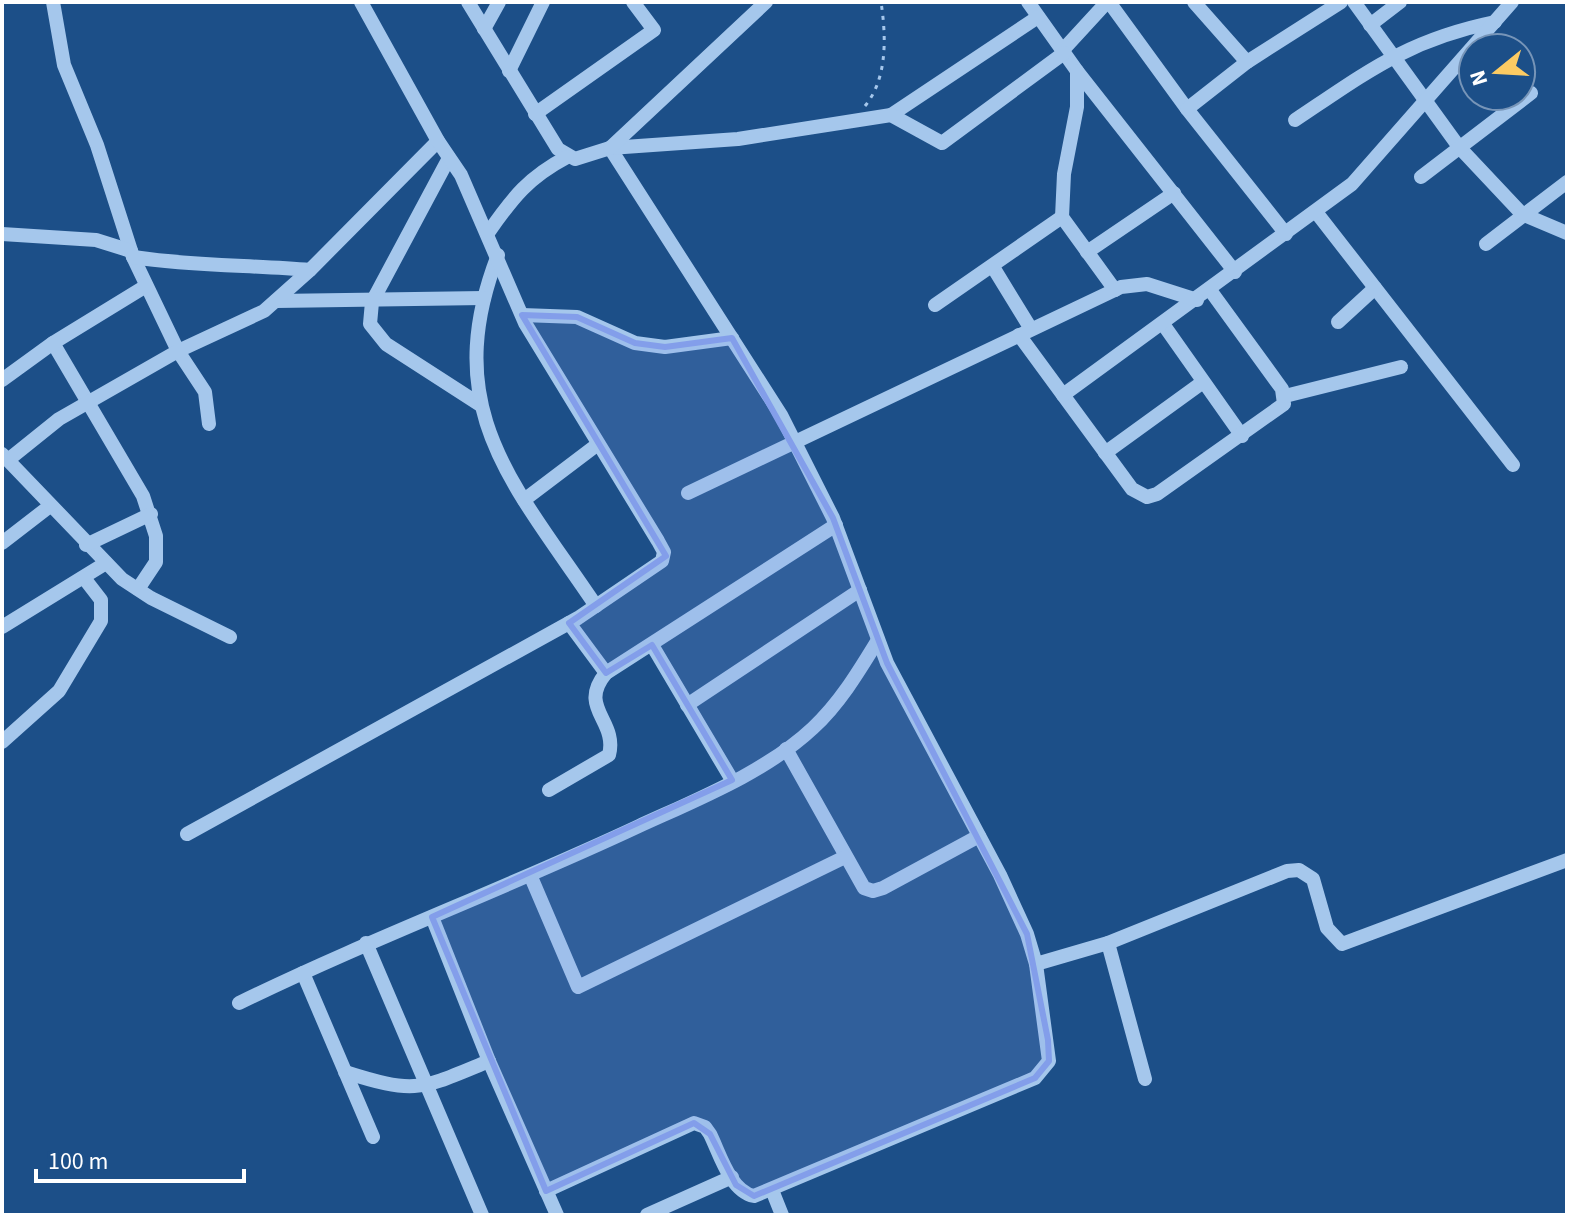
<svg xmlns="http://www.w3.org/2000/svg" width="1569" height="1217" font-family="'Source Sans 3',sans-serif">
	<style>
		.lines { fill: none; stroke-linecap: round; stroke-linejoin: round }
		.path { stroke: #a5c7ec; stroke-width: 3; stroke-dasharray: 4 6; stroke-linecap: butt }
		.minor { stroke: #a5c7ec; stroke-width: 14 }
		.marked { fill: #839eea; fill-opacity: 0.2; stroke: #839eea; stroke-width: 6; stroke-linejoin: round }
	</style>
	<rect width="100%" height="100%" fill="#1c4f88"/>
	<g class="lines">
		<path class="path" d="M865,106C888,78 886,35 881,2"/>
		<g class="minor">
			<path d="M53,2L64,65L97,145L133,257L178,351L205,392L209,424"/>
			<path d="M468,2L558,149L575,159L610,148L781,415L833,518L887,663L1000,875L1027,934L1036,964L1049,1061L1035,1078L754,1196C730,1191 720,1154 710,1134L705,1127L694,1123L546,1191"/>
			<path d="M1028,2L1077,71L1235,272"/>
			<path d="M1109,2L1187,109L1286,234"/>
			<path d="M1194,2L1247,62"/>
			<path d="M1354,2L1459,147L1522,214L1567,233"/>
			<path d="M1370,25L1400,2"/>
			<path d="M484,29L499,2"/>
			<path d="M1062,51L1107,2"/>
			<path d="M509,71L543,2"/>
			<path d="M1077,71V107L1064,174L1062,217L1115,290"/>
			<path d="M1187,109L1247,62L1341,2"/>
			<path d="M535,114L654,30L633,2"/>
			<path d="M891,115L1038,17"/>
			<path d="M1295,120C1367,72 1407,40 1495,22"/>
			<path d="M610,148L738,139L891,115L942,143L1064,53"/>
			<path d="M610,148L766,2"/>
			<path d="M449,158L372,302L370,324L386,344L479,404"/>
			<path d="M1421,177L1531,93"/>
			<path d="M1316,212L1513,465"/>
			<path d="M488,233C513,197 529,177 567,157"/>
			<path d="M2,234L96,240L131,251"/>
			<path d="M1486,244L1567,182"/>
			<path d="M1087,252L1174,193"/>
			<path d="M498,255C438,410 514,484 596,606"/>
			<path d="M133,257C191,266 251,265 310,270"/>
			<path d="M993,267L1031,329"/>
			<path d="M276,301L484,298"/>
			<path d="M935,305L1062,217"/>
			<path d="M522,315L577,317L635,343L665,347L732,338"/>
			<path d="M1338,322L1375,288"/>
			<path d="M1163,324L1242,436"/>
			<path d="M1019,335L1132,489L1147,497L1157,494L1284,404L1282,389L1210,290"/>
			<path d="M53,343L143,496L156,536V562L138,589"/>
			<path d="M2,380L53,343L146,286"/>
			<path d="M1063,395L1352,184L1512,2"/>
			<path d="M1285,396L1401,367"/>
			<path d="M1105,453L1203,382"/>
			<path d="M2,454L122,579L151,598L230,637"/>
			<path d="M8,460L59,419L178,351L264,311L310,270L438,141"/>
			<path d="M688,493L1121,287L1147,284L1197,300"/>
			<path d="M524,500L598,444"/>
			<path d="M2,543L50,506"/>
			<path d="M86,545L151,514"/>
			<path d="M569,623L606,673"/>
			<path d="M2,627L106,563"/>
			<path d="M652,645L732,780"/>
			<path d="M687,705L860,590"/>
			<path d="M2,742L59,691L101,621V600L84,578"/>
			<path d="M786,749L864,888L873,891L883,888L979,836"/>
			<path d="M549,790L609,755C618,720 577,708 606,673L836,525"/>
			<path d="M187,834L578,618L662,561L664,552L658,541L525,323L461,175L438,141L361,2"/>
			<path d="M531,877L578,987L845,857"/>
			<path d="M432,917L489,1061L557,1215"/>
			<path d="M366,943L482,1215"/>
			<path d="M1108,943L1145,1079"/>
			<path d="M1036,964L1108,943L1287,871L1299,870L1313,879L1327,928L1342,944L1567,860"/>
			<path d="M303,973L373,1137"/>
			<path d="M239,1003C370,939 507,888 639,826C698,799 766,772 813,728C840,703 859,671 878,640"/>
			<path d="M345,1072C417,1095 421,1089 489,1061"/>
			<path d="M772,1190L782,1215"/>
			<path d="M647,1215L732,1177"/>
		</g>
	</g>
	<path class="marked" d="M522,315L577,317L635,343L665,347L732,338L833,518L887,663L1027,934L1048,1040L1049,1061L1035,1078L754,1196L736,1185L710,1134L694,1123L546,1191L432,917L732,780L652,645L606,673L569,623L666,556Z"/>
	<rect width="1569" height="1217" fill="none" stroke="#ffffff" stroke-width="8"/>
	<g transform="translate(1497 72) rotate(252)"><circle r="38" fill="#1c4f88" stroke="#7795b8" stroke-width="2"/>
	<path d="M0-6L14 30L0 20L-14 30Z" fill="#fccb63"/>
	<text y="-12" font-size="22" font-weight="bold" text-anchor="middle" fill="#ffffff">N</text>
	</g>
	<path d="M36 1169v12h208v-12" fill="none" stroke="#ffffff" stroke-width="4"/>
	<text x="48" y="1169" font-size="24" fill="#ffffff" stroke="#1c4f88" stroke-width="6" paint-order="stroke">100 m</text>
</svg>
